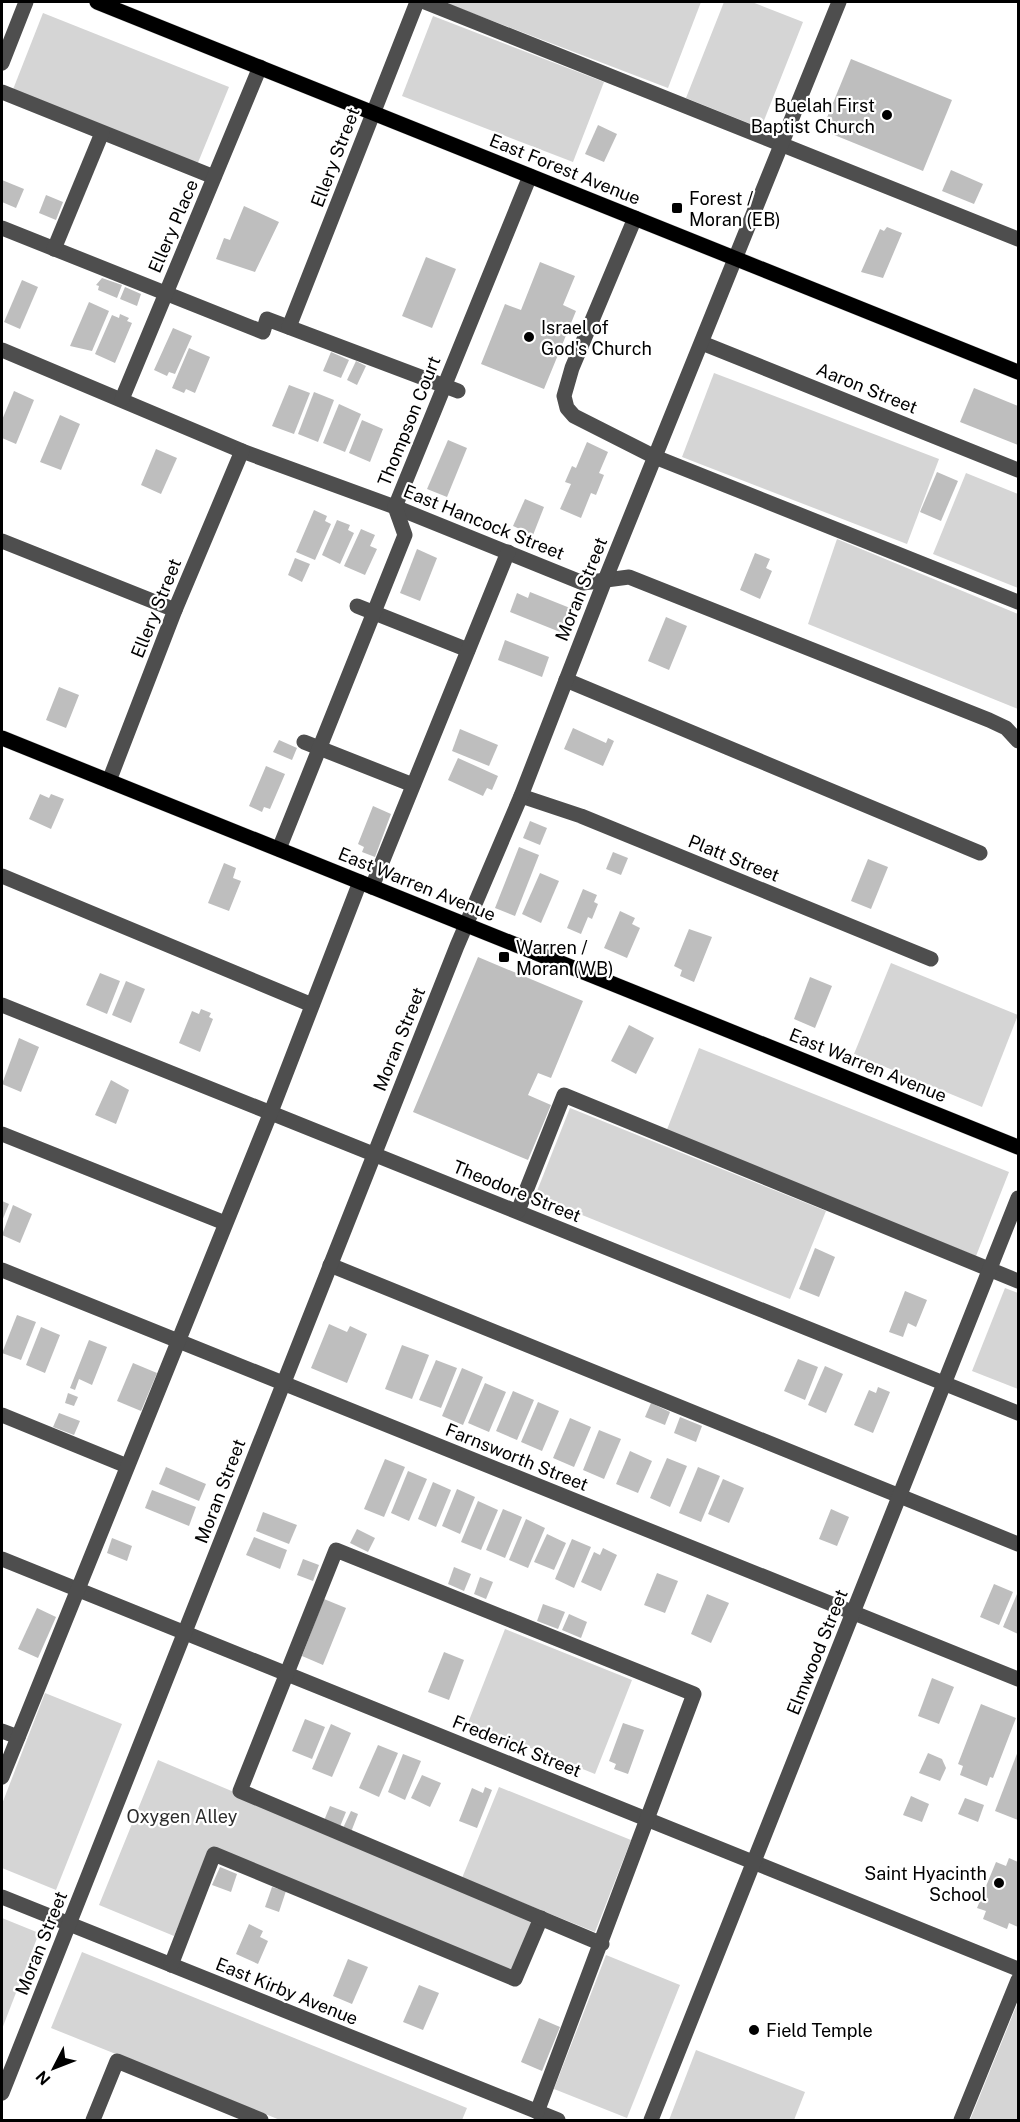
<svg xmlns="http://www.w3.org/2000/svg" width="1020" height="2122" font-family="'Public Sans',sans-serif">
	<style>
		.green { fill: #d5d5d5 }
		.building { fill: #bebebe }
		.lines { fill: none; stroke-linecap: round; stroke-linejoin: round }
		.major-casing { stroke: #dbdbdb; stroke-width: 16 }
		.minor { stroke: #4e4e4e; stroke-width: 15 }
		.major { stroke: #000; stroke-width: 15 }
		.poi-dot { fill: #000; stroke: #fff; stroke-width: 2 }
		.labels { text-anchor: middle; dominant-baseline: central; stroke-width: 4.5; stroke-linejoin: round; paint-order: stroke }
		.poi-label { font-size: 18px; fill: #000; stroke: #fff; text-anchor: start }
		.street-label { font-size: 18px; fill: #000; stroke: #fff }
		.park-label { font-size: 18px; fill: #2c2c2c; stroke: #fff }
	</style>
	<rect width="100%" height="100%" fill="#fff"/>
	<g class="green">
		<path d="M443,2H701L668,88Z"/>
		<path d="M724,2H752L803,22L761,128L686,98Z"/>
		<path d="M43,13L229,87L197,165L12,92Z"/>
		<path d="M433,16L604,82L573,162L402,96Z"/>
		<path d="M714,373L939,459L907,544L682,457Z"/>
		<path d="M966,473L1018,494V588L933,554Z"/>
		<path d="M837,539L1018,614V709L808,624Z"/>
		<path d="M891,963L1018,1015L982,1107L854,1054Z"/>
		<path d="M699,1048L1009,1172L976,1256L666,1132Z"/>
		<path d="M570,1108L826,1211L790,1299L535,1196Z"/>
		<path d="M1005,1288L1018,1293V1389L972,1371Z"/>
		<path d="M505,1629L632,1680L595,1774L468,1723Z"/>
		<path d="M45,1693L122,1724L56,1890L2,1868V1804Z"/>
		<path d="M158,1760L535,1919L512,1973L211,1847L174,1936L99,1905Z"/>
		<path d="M499,1787L631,1840L595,1932L462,1878Z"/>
		<path d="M2,1918L39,1933L2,2029Z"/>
		<path d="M82,1952L467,2108L462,2120H280L51,2028Z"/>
		<path d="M606,1955L680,1985L627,2118L554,2089Z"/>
		<path d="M1018,2002V2120H970Z"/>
		<path d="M696,2050L805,2092L794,2120H669Z"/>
	</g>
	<g class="building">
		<path d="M851,59L952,100L923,171L822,130Z"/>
		<path d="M598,125L617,134L604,162L585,154Z"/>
		<path d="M951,170L983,184L974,204L942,191Z"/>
		<path d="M2,180L24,189L16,208L2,202Z"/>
		<path d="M46,195L63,202L56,220L39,213Z"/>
		<path d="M244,206L279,222L255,272L216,259L224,238L230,240Z"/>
		<path d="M887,227L902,233L883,278L861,272L880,229L884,231Z"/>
		<path d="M426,257L456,269L432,328L402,316Z"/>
		<path d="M540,262L575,276L563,305L576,311L544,389L481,364L505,304L521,310Z"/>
		<path d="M102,278L122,285L117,298L98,290L99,286L96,285Z"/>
		<path d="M22,280L38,287L20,329L4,322Z"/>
		<path d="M125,287L141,294L137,306L120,299Z"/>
		<path d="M89,302L109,311L92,351L70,346Z"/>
		<path d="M120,314L129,318L127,321L132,323L115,363L95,354L112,315L119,318Z"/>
		<path d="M173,328L192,336L175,374L169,372L167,376L154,370Z"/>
		<path d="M189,348L210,357L195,393L186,389L184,393L172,388Z"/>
		<path d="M331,352L349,360L341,378L323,371Z"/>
		<path d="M356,361L366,366L357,385L347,380Z"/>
		<path d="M289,385L310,393L294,434L272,426Z"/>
		<path d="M974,388L1018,406V445L960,422Z"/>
		<path d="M14,391L34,400L16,444L2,438V420Z"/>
		<path d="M314,392L334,400L318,442L298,434Z"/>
		<path d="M339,404L361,414L345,452L323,443Z"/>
		<path d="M60,415L80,424L61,470L40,462Z"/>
		<path d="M362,420L383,429L370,462L349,453Z"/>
		<path d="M448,440L467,448L447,497L427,489Z"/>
		<path d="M587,442L608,452L599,473L604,475L596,495L591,493L581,518L560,509L571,484L565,482L572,466L576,468Z"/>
		<path d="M156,449L177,458L161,494L141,485Z"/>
		<path d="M937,472L958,481L941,521L920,512Z"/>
		<path d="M525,499L544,507L533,535L513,526Z"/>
		<path d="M314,510L327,516L325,521L331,524L315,560L296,552Z"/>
		<path d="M337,520L350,525L348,530L354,533L340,564L322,555Z"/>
		<path d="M361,529L375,535L370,546L377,549L365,575L344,566Z"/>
		<path d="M417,549L437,558L420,601L400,593Z"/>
		<path d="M755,553L770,559L766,568L772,571L760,599L740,590Z"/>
		<path d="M295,558L310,564L302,582L288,575Z"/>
		<path d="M530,592L570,608L560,632L510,612L517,593L528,598Z"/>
		<path d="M666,617L687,626L669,670L648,661Z"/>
		<path d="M505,640L549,657L542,677L498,660Z"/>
		<path d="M59,687L79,695L66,728L46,720Z"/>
		<path d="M573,728L606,743L608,738L614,741L603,766L564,749Z"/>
		<path d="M460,729L498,745L489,766L452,751Z"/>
		<path d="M279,740L297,748L292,760L273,752Z"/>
		<path d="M458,758L498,776L492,790L487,788L483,796L448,780Z"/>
		<path d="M266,766L285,774L270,809L264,807L262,812L249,806Z"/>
		<path d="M40,794L49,798L51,794L64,799L51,829L29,819Z"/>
		<path d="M373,806L391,814L375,857L362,852L364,847L358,844Z"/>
		<path d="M530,821L547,828L540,845L523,838Z"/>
		<path d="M519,847L539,855L515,916L495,908Z"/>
		<path d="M613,852L628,858L621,875L606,869Z"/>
		<path d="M868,859L888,867L871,909L851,901Z"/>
		<path d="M224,863L236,868L233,878L241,881L229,911L208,903Z"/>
		<path d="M540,873L559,881L541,923L522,914Z"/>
		<path d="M583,889L597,895L594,902L598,904L592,919L588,917L581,934L567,928Z"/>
		<path d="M620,911L635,918L632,924L640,928L627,958L604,948Z"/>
		<path d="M689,929L712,937L694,982L680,976L682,970L674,966Z"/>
		<path d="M478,957L583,1001L551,1078L538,1073L528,1095L551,1105L528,1160L413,1112Z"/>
		<path d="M100,973L120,981L107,1014L86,1005Z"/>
		<path d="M810,977L832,986L815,1028L794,1019Z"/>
		<path d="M126,981L145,989L131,1023L112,1015Z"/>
		<path d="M201,1009L211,1013L209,1017L213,1019L200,1052L179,1043L192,1011L199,1014Z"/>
		<path d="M629,1025L654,1038L636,1074L611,1061Z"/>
		<path d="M19,1038L39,1047L21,1092L2,1084Z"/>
		<path d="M111,1080L129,1090L116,1124L95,1115Z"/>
		<path d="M2,1201L9,1204L2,1221Z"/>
		<path d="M13,1205L32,1214L20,1243L2,1235Z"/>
		<path d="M815,1248L835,1257L819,1297L799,1289Z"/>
		<path d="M905,1291L927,1300L916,1327L908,1323L903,1337L889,1332Z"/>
		<path d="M17,1315L36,1322L21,1360L2,1353Z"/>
		<path d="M329,1324L347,1332L350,1326L367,1334L347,1383L311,1368Z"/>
		<path d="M41,1327L60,1335L45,1373L26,1365Z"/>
		<path d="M89,1340L107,1347L92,1385L79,1379L75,1390L70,1388Z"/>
		<path d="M402,1345L429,1355L412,1399L385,1389Z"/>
		<path d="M798,1359L818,1367L805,1400L784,1391Z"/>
		<path d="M436,1360L457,1368L441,1408L419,1400Z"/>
		<path d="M133,1363L157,1373L141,1411L117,1401Z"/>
		<path d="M825,1366L843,1374L826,1413L808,1405Z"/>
		<path d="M462,1368L483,1377L463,1425L442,1416Z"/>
		<path d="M485,1383L506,1392L489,1432L468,1423Z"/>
		<path d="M878,1387L890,1392L873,1433L854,1425L869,1390L876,1393Z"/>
		<path d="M513,1391L534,1400L517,1440L496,1431Z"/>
		<path d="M68,1393L78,1397L74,1406L65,1403Z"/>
		<path d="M538,1402L559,1411L542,1451L521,1442Z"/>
		<path d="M651,1403L670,1412L665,1425L645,1417Z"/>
		<path d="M59,1413L80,1421L74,1435L53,1427Z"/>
		<path d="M680,1417L702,1426L696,1442L674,1433Z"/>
		<path d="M570,1418L591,1427L574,1467L553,1458Z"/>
		<path d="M599,1430L621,1439L604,1479L583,1470Z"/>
		<path d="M630,1451L652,1461L638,1493L616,1484Z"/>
		<path d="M667,1458L687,1466L670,1507L650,1498Z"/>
		<path d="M385,1459L405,1467L384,1517L364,1509Z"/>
		<path d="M166,1467L206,1484L199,1501L159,1484Z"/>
		<path d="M698,1467L720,1476L701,1522L679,1513Z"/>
		<path d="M408,1471L427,1479L409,1521L391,1513Z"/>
		<path d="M723,1479L744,1488L729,1523L708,1514Z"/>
		<path d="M433,1482L451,1490L436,1527L418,1519Z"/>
		<path d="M457,1489L475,1497L460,1534L442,1526Z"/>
		<path d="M152,1490L196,1507L189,1526L145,1508Z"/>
		<path d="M478,1501L498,1510L481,1550L461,1542Z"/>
		<path d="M503,1509L522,1517L505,1558L486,1550Z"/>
		<path d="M831,1509L849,1517L837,1546L819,1539Z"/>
		<path d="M263,1512L297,1525L289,1544L256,1531Z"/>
		<path d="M526,1519L545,1528L528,1568L509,1560Z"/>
		<path d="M357,1529L375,1538L368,1552L350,1543Z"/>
		<path d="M547,1534L566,1543L554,1570L534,1562Z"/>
		<path d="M254,1537L287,1550L280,1569L246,1555Z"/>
		<path d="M112,1538L132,1546L127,1561L107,1553Z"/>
		<path d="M572,1539L591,1547L574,1588L555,1579Z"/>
		<path d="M603,1548L617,1555L601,1591L581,1582L594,1552L600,1555Z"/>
		<path d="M303,1559L319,1565L313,1581L297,1575Z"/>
		<path d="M454,1567L471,1574L464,1591L448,1584Z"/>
		<path d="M657,1573L678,1581L665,1613L644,1605Z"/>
		<path d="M480,1577L493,1582L486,1599L474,1594Z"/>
		<path d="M994,1584L1013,1592L999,1625L980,1617Z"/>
		<path d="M707,1594L729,1603L711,1643L691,1634Z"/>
		<path d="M1017,1594L1018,1595V1634L1003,1627Z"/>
		<path d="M324,1599L346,1608L323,1665L302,1656Z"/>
		<path d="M543,1604L565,1612L558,1629L537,1621Z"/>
		<path d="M37,1608L56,1617L38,1658L18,1649Z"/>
		<path d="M569,1614L587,1622L581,1638L562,1630Z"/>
		<path d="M444,1652L464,1660L449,1700L428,1692Z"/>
		<path d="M932,1678L954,1687L939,1724L918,1716Z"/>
		<path d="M981,1704L1016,1718L993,1778L990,1777L987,1786L960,1775L963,1766L958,1764Z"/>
		<path d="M305,1719L325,1727L312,1759L292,1751Z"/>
		<path d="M623,1723L644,1730L628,1774L614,1769L616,1764L609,1761Z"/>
		<path d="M331,1724L351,1733L332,1777L312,1769Z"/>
		<path d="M378,1745L398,1753L379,1797L359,1788Z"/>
		<path d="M1018,1751V1820L995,1811Z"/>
		<path d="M928,1753L942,1759L946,1768L940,1781L919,1773Z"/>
		<path d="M403,1754L421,1761L405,1800L388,1792Z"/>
		<path d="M422,1775L441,1783L430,1807L411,1798Z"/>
		<path d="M485,1787L492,1790L477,1828L459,1821L472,1788L483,1793Z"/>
		<path d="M911,1796L929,1804L922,1822L903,1815Z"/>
		<path d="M965,1798L984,1805L978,1822L958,1814Z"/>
		<path d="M330,1806L346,1812L339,1829L323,1823Z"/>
		<path d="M351,1811L358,1814L351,1832L343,1828Z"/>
		<path d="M1009,1858L1018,1862V1927L1009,1923L1007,1929L983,1919L986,1911L977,1908L996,1862L1006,1866Z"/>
		<path d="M220,1867L237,1874L231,1892L212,1885Z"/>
		<path d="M272,1887L286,1891L279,1912L265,1907Z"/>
		<path d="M249,1924L263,1931L260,1937L268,1941L258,1964L236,1954Z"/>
		<path d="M348,1959L368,1967L352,2004L333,1996Z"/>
		<path d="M419,1985L439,1993L423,2030L403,2022Z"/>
		<path d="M539,2018L560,2027L542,2071L521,2062Z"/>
	</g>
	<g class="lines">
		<g class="major-casing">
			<g id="major">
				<path d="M97,2L1018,372"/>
				<path d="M2,738L1018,1147"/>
			</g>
		</g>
		<g class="minor">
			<path d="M425,2L1018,239"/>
			<path d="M2,63L26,2"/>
			<path d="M2,92L214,177"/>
			<path d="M635,218L572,368L564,396L567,408L574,416L655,457L1018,602"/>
			<path d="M2,228L263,332L267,319L458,391"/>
			<path d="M54,249L102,133"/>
			<path d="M289,327L417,2"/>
			<path d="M702,343L1018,470"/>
			<path d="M2,350L242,451L395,507L583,583L629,577L989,720L1006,728L1018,741"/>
			<path d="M122,399L260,67"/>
			<path d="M2,541L175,610"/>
			<path d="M357,606L468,650"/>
			<path d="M566,680L980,853"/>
			<path d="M304,742L413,785"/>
			<path d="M109,781L175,610L242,451"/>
			<path d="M521,796L581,816L931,959"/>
			<path d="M279,849L405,535L395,507L530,176"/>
			<path d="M2,876L312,1005"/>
			<path d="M372,887L508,552"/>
			<path d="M2,1005L1018,1413"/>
			<path d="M2,1134L225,1223"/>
			<path d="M518,1211L564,1095L1018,1281"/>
			<path d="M330,1265L1018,1544"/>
			<path d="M2,1270L1018,1679"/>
			<path d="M2,1415L127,1466"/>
			<path d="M2,1559L1018,1969"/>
			<path d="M2,1731L18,1737"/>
			<path d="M2,1777L271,1112L360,882"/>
			<path d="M2,1897L558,2120"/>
			<path d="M171,1965L214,1854L515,1979L541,1918"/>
			<path d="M2,2093L457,946L521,796L605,580L839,2"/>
			<path d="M537,2112L694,1694L336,1550L240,1791L602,1944"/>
			<path d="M93,2120L117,2061L261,2120"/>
			<path d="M651,2120L1018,1198"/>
			<path d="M961,2120L1018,1980"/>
		</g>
		<use href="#major" class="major"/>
	</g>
	<g class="poi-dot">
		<circle cx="887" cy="115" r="6"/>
		<rect x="671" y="202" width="12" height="12" rx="3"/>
		<circle cx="529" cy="337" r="6"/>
		<rect x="498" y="951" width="12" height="12" rx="3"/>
		<circle cx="999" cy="1883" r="6"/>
		<circle cx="754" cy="2030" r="6"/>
	</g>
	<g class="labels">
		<g class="poi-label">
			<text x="875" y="105" text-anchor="end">Buelah First<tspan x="875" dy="21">Baptist Church</tspan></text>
			<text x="689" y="198">Forest /<tspan x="689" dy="21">Moran (EB)</tspan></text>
			<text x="541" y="327">Israel of<tspan x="541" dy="21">God's Church</tspan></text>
			<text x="516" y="947">Warren /<tspan x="516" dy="21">Moran (WB)</tspan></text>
			<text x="987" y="1873" text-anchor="end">Saint Hyacinth<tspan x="987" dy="21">School</tspan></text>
			<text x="766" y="2030">Field Temple</text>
		</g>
		<g class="street-label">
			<text transform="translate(335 157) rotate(-69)">Ellery Street</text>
			<text transform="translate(565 169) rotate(22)">East Forest Avenue</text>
			<text transform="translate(173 226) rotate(-67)">Ellery Place</text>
			<text transform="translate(867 388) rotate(22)">Aaron Street</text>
			<text transform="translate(409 421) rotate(-68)">Thompson Court</text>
			<text transform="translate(484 522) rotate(22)">East Hancock Street</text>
			<text transform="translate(581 589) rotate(-68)">Moran Street</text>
			<text transform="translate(156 608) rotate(-68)">Ellery Street</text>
			<text transform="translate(734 858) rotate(22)">Platt Street</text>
			<text transform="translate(417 884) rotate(22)">East Warren Avenue</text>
			<text transform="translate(399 1039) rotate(-68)">Moran Street</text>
			<text transform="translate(868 1065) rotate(22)">East Warren Avenue</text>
			<text transform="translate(517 1191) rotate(22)">Theodore Street</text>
			<text transform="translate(517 1457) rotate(22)">Farnsworth Street</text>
			<text transform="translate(220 1491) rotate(-69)">Moran Street</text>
			<text transform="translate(817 1652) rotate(-68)">Elmwood Street</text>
			<text transform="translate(517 1746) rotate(22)">Frederick Street</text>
			<text transform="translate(41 1943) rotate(-68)">Moran Street</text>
			<text transform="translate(287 1991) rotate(22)">East Kirby Avenue</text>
		</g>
		<g class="park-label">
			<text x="182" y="1816">Oxygen Alley</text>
		</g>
	</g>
	<rect width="1020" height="2122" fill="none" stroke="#000000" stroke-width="6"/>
	<g transform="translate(54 2068) rotate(228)" stroke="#ffffff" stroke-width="4.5" paint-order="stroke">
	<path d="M0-4.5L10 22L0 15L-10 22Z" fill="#000000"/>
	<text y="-9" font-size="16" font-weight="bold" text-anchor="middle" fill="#000000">N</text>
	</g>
</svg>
